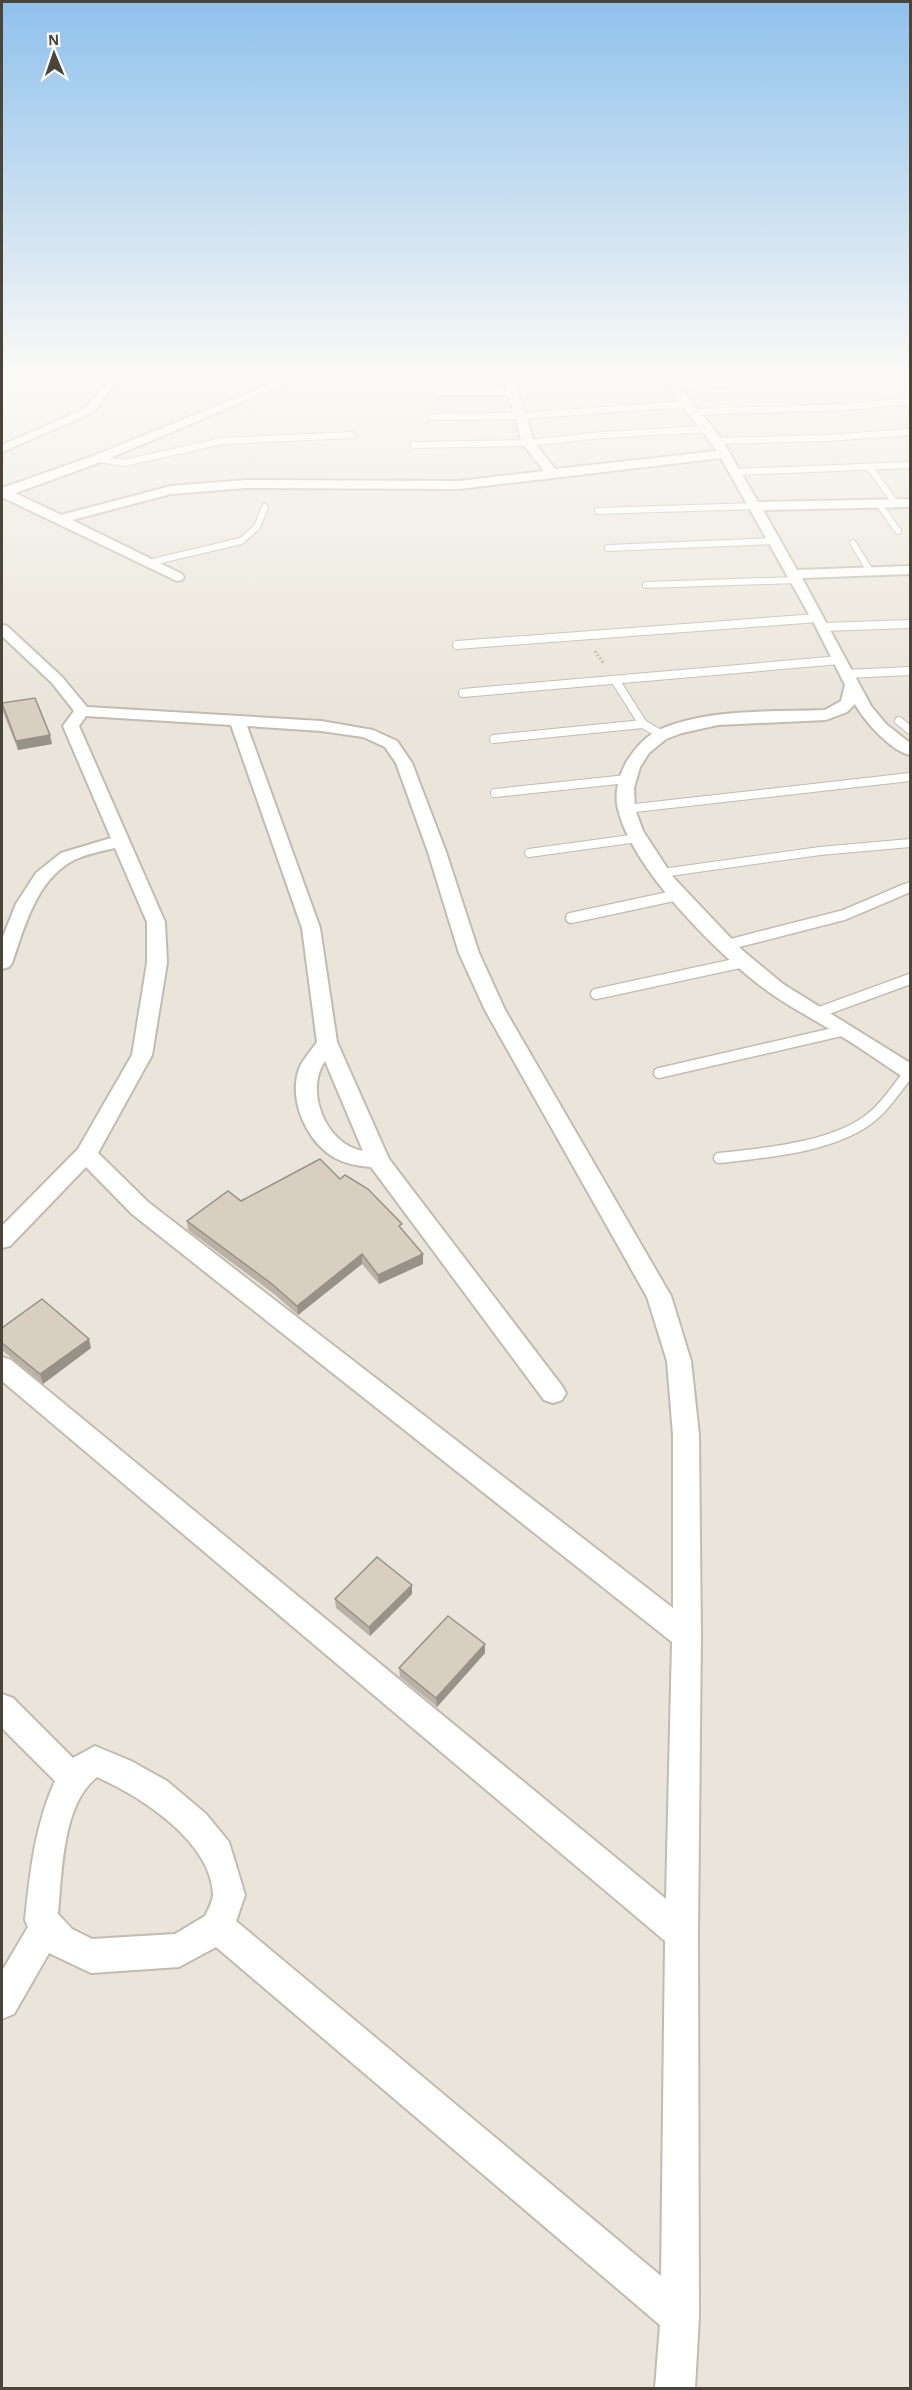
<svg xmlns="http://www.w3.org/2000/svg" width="912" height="2390" font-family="'Alegreya Sans',sans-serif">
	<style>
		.residential { fill: #eae5da }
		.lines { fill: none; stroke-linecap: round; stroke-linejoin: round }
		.service-far2-casing { stroke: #c2bbae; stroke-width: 8 }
		.service-far1-casing { stroke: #c2bbae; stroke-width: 10 }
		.service-casing { stroke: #c2bbae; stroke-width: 13 }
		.minor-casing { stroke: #c2bbae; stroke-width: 4 }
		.path-far1 { stroke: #c4b79f; stroke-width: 2; stroke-dasharray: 1.5 1.5; stroke-linecap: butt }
		.path { stroke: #c4b79f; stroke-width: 3; stroke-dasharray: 2 2; stroke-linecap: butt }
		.service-far2 { stroke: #fff; stroke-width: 6 }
		.service-far1 { stroke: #fff; stroke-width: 8 }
		.service { stroke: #fff; stroke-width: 10 }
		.minor { fill: #fff; fill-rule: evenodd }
		.wall { fill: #bab2a6 }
		.shaded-wall { fill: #979187 }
		.building { fill: #d8cfc1; stroke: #979187; stroke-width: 1.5 }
	</style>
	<rect width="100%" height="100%" fill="#f6f3ec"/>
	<rect class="residential" x="2" y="373" width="908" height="2015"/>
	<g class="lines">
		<g class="service-far2-casing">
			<g id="service-far2">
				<path d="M807,380L890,373"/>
				<path d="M670,384L763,382"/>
				<path d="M436,392H512"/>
				<path d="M694,412L845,407L910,401"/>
				<path d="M432,417L520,416L686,404"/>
				<path d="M717,441L829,438L910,432"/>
				<path d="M414,445L528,443L603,435L707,429"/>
				<path d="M97,459L124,463L222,441L352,435"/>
				<path d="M870,468L896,504"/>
				<path d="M735,472L910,465"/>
				<path d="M879,504L898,531"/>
				<path d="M598,511L755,506"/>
				<path d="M853,543L870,571"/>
				<path d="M608,548L774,541"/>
				<path d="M148,563L241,541L257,527L265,507"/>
				<path d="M646,585L796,580"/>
			</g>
		</g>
		<g class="service-far1-casing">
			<g id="service-far1">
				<path d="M823,627L910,624"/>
				<path d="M457,645L817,618"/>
				<path d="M846,674L910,671"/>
				<path d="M615,680L643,724L662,735"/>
				<path d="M463,693L840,660"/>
				<path d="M899,721L910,730"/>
				<path d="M494,739L643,724"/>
				<path d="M495,793L627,779"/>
				<path d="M626,809L910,777"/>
				<path d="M529,853L638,838"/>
				<path d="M662,873L820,851L910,843"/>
				<path d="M902,890L910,886"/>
			</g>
		</g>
		<g class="service-casing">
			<g id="service">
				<path d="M571,918L678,895"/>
				<path d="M727,945L844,915L905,889"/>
				<path d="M596,994L744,962"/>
				<path d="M817,1013L910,979"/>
				<path d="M659,1073L846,1030"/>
				<path d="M719,1158C766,1153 838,1147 874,1115C888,1103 898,1086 910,1072"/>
			</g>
		</g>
		<g class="minor-casing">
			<g id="minor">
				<path d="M112,373H122L94,412L2,452V445L86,408Z"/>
				<path d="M297,373H311L101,462L15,493L61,515L171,486L247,480L459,481L544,471L522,443L502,373H512L534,442L555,469L717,451L657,373H668L721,438L758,502L910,499V507L763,510L797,570L910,566V574L802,578L871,706L886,724L910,743V755C891,751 864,721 855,704L847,712L826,720L718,725L682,733L666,739L649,753L640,767L634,788L635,809L643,831L673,877L742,950L783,984L910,1063V1079L903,1077C879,1061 855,1044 831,1030C810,1017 788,1006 769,992C719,956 632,869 618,809C614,793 619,775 627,761C634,750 643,739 655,732C702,708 773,712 825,710L841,701L845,685L816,627L721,458L459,489L247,488L171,494L72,520L182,574L184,577L182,580L177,581L2,497V488L93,456Z"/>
				<path d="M2,625L7,626L62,677L87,707L321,721L373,730L397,741L412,763L446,852L479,953L505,1010L671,1296L691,1361L699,1435L701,1636L698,1933L699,2317L695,2388H655L660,2325L216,1947L179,1967L91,1973L49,1953L14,2014L2,2019V1971L28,1927L25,1920C30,1872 35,1825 55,1781L2,1728V1694L13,1698L73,1758L95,1746L131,1761L167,1781L206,1814L229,1842L245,1895L236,1921L661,2276L665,1941L2,1381V1357L11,1360L666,1899L672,1642L132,1214L86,1167L10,1246L2,1248V1226L78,1149L132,1055L147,963V922L115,848C101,851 87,854 74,860C36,880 25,926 12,963L9,967L2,969V939L16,904L36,873L61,853L111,838L63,726L74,711L52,683L2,636ZM86,716L231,725L302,928L317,1042C311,1051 303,1059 299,1069C288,1100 307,1142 335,1158C346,1164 359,1166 371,1167L544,1400L553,1403L562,1400L566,1393L562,1386L389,1159L337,1042L320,928L247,726L321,731L363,737L385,747L396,763L428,852L459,953L485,1010L647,1297L667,1361L673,1435V1608L148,1202L98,1153L152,1055L167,963L165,922L79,726ZM325,1061L363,1151C326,1145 304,1091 325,1061ZM97,1777C140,1796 211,1841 213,1894C213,1901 208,1910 205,1916L175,1934L92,1939L72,1929L58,1914C62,1873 62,1804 97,1777Z"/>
			</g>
		</g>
		<path class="path-far1" d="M776,382H793"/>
		<path class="path" d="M595,651L604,664"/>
		<use href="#service-far2" class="service-far2"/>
		<use href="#service-far1" class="service-far1"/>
		<use href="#service" class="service"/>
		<use href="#minor" class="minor"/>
	</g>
	<g class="wall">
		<path d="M2,703L52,744L18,750L3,712Z"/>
		<path d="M340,1179L402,1229L423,1264L379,1284L362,1264L298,1315L274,1294L188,1230L187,1221L241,1201Z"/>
		<path d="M2,1328L91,1348L43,1384L2,1350Z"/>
		<path d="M412,1594L370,1636L336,1608L335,1599Z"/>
		<path d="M485,1653L437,1707L400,1677L399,1668Z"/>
	</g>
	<g class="shaded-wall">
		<path d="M50,735L52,744L18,750L16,741Z"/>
		<path d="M362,1254V1264L298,1315L297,1306Z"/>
		<path d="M423,1254V1264L379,1284L378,1275Z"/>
		<path d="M89,1339L91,1348L43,1384L40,1374Z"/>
		<path d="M412,1585V1594L370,1636L369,1627Z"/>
		<path d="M485,1644V1653L437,1707L436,1698Z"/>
	</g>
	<g class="building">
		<path d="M35,698L50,735L16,741L2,703Z"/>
		<path d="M320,1159L340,1179L345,1175L368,1189L402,1224L399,1226L423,1254L378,1275L362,1254L297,1306L272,1284L187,1221L228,1191L241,1201Z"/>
		<path d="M42,1299L89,1339L40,1374L2,1343V1328Z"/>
		<path d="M377,1557L412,1585L369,1627L335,1599Z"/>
		<path d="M448,1616L485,1644L436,1698L399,1668Z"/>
	</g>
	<linearGradient id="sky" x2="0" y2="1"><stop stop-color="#8fc1ec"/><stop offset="0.53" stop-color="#fbfaf6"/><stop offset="1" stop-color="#fbfaf6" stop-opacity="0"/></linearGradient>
	<rect width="912" height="707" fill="url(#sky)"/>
	<rect width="912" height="2390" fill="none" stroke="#4b4439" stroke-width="6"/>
	<g transform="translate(54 54) rotate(358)" stroke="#ffffff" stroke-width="4.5" paint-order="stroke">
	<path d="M0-4.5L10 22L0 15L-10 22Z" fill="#4b4439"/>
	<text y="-9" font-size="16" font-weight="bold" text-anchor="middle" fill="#4b4439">N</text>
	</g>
</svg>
